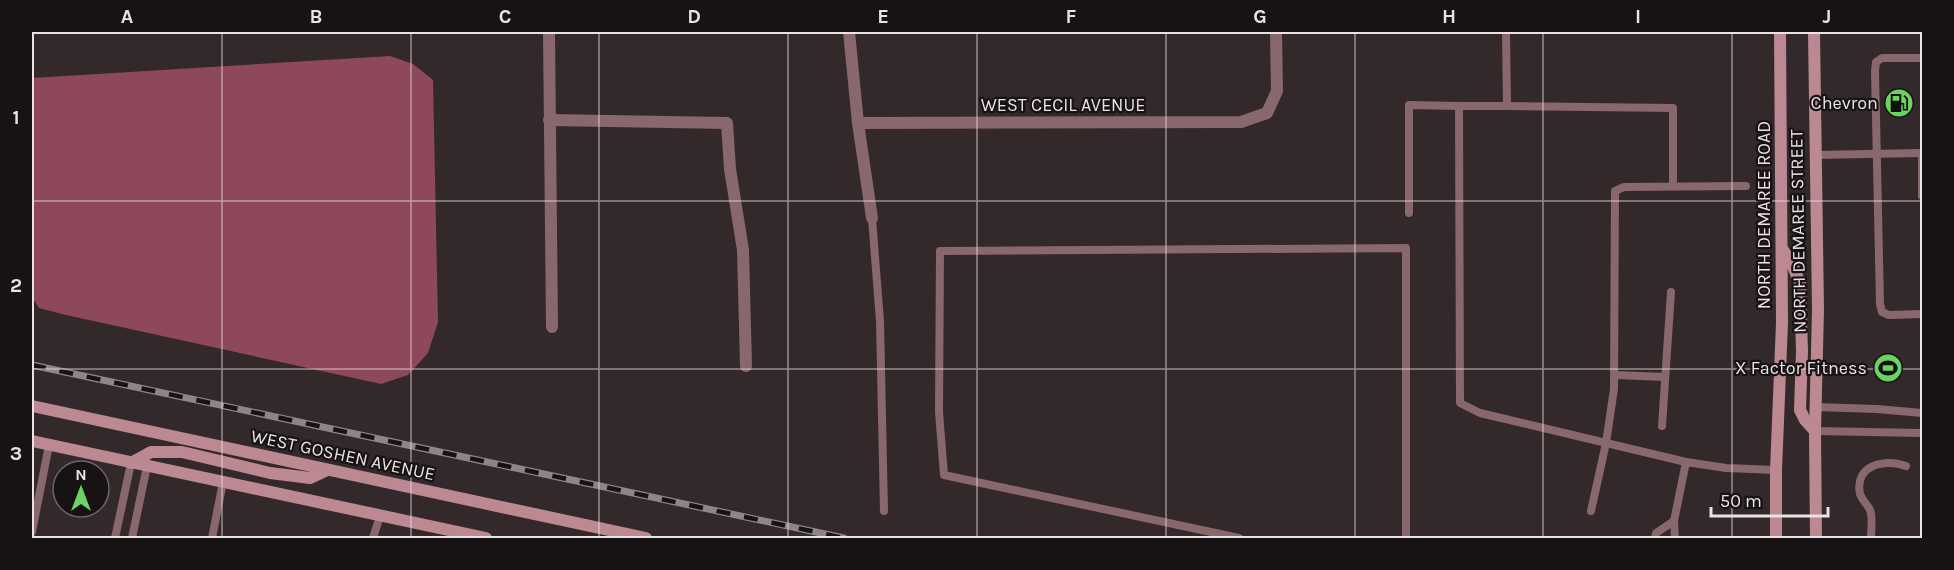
<svg xmlns="http://www.w3.org/2000/svg" width="1954" height="570" font-family="Karla,sans-serif">
	<style>
		.water { fill: #8d4859 }
		.lines { fill: none; stroke-linecap: round; stroke-linejoin: round }
		.service { stroke: #88676d; stroke-width: 8 }
		.minor { stroke: #88676d; stroke-width: 12 }
		.secondary { stroke: #bc8892; stroke-width: 12 }
		.rail-casing { stroke: #8f8587; stroke-width: 7 }
		.rail { stroke: #171213; stroke-width: 4.5; stroke-dasharray: 14; stroke-linecap: butt }
		.grid { fill: none; stroke: #ebe2e4; stroke-width: 1.5; stroke-opacity: 0.55 }
		.labels { text-anchor: middle; dominant-baseline: central; stroke-width: 4.5; stroke-linejoin: round; paint-order: stroke }
		.poi-label { font-size: 18px; fill: #ebe2e4; stroke: #171213; text-anchor: end }
		.street-label { font-size: 18px; fill: #ebe2e4; stroke: #171213 }
		.neatline { fill: none; stroke: #ebe2e4; stroke-width: 2 }
		.grid-label { font-size: 20px; text-anchor: middle; font-weight: bold; fill: #ebe2e4 }
	</style>
	<rect width="100%" height="100%" fill="#33282a"/>
	<path class="water" d="M390,56L413,64L433,80L438,322L428,353L408,375L381,384L66,315L39,308L32,297V78Z"/>
	<g class="lines">
		<g class="service">
			<path d="M1506,32L1507,106H1459L1460,403L1480,413L1686,462"/>
			<path d="M1922,58H1882L1876,62L1875,71L1880,304L1882,312L1889,315L1922,314"/>
			<path d="M1507,106L1673,108V186"/>
			<path d="M1922,153V196"/>
			<path d="M1815,155L1922,153"/>
			<path d="M1409,213V105L1459,106"/>
			<path d="M872,218L880,321L884,511"/>
			<path d="M1615,375L1665,377"/>
			<path d="M1815,407L1877,409L1922,413"/>
			<path d="M1662,426L1671,292"/>
			<path d="M1815,431L1922,433"/>
			<path d="M1591,511L1606,443L1614,389L1615,191L1624,187L1746,186"/>
			<path d="M32,532L49,445"/>
			<path d="M115,538L131,463"/>
			<path d="M132,538L147,466"/>
			<path d="M212,538L223,482"/>
			<path d="M373,538L380,516"/>
			<path d="M1239,538L944,475L939,412L940,251L1406,248V538"/>
			<path d="M1655,538L1656,533L1674,521"/>
			<path d="M1675,538L1674,521L1686,462L1726,468L1776,470"/>
			<path d="M1871,538C1871,530 1873,517 1870,510C1867,504 1862,500 1860,494C1854,465 1885,458 1906,466"/>
		</g>
		<g class="minor">
			<path d="M549,32L552,327"/>
			<path d="M849,32L858,123L872,218"/>
			<path d="M549,120L727,123L730,169L743,250L746,366"/>
			<path d="M858,123L1241,122L1267,113L1277,91L1276,32"/>
		</g>
		<g class="secondary">
			<path d="M1814,32L1818,310L1815,431L1816,538"/>
			<path d="M1783,250L1792,264L1800,283L1802,351L1800,410L1805,420L1815,431"/>
			<path d="M32,406L646,538"/>
			<path d="M32,441L486,538"/>
			<path d="M131,463L151,452H182L270,473L310,478L327,470"/>
			<path d="M1776,538V470L1782,323L1780,32"/>
		</g>
		<g class="rail-casing">
			<path id="rail" d="M32,365L844,538"/>
		</g>
		<use href="#rail" class="rail"/>
	</g>
	<path class="grid" d="M222,32V538M411,32V538M599,32V538M788,32V538M977,32V538M1166,32V538M1355,32V538M1543,32V538M1732,32V538M32,201H1922M32,369H1922"/>
	<defs>
		<g id="fuel-disc" transform="scale(1.5)"><circle r="9.5" fill="#6cd362" stroke="#171213"/><path d="M-5.5-6h7V0h2V4h1.3V-2.5L3-4.5l.8-.8L6-3V5H2.5V1h-1V6h-7ZM-4.2-4.7v3.2H.2V-4.7Z" fill="#111"/></g>
		<g id="stadium-disc" transform="scale(1.5)"><circle r="9.5" fill="#6cd362" stroke="#171213"/><path d="M0-5a6.5 5 0 1 0 0 10a6.5 5 0 1 0 0-10ZM-3.5-1.8h7v3.6h-7Z" fill="#111"/></g>
	</defs>
	<g fill-rule="evenodd">
		<use href="#fuel-disc" x="1899" y="103"/>
		<use href="#stadium-disc" x="1888" y="368"/>
	</g>
	<g class="labels">
		<g class="poi-label">
			<text x="1878" y="103">Chevron</text>
			<text x="1867" y="368">X Factor Fitness</text>
		</g>
		<g class="street-label">
			<text x="1063" y="105">WEST CECIL AVENUE</text>
			<text transform="translate(1764 215) rotate(-90)">NORTH DEMAREE ROAD</text>
			<text transform="translate(1798 231) rotate(-91)">NORTH DEMAREE STREET</text>
			<text transform="translate(343 455) rotate(12)">WEST GOSHEN AVENUE</text>
		</g>
	</g>
	<rect width="1954" height="570" fill="none" stroke="#171213" stroke-width="66"/>
	<g transform="translate(81 489)"><circle r="28" fill="#171213" stroke="#6c6567" stroke-width="1.5"/>
	<path d="M0-4.5L10 22L0 15L-10 22Z" fill="#6cd362"/>
	<text y="-9" font-size="16" font-weight="bold" text-anchor="middle" fill="#ebe2e4">N</text>
	</g>
	<path d="M1711 507v9h117v-9" fill="none" stroke="#ebe2e4" stroke-width="3"/>
	<text x="1720" y="507" font-size="18" fill="#ebe2e4" stroke="#171213" stroke-width="4.5" paint-order="stroke">50 m</text>
	<rect x="33" y="33" width="1888" height="504" class="neatline"/>
	<g class="grid-label">
		<text x="127" y="23">A</text>
		<text x="316" y="23">B</text>
		<text x="505" y="23">C</text>
		<text x="694" y="23">D</text>
		<text x="883" y="23">E</text>
		<text x="1071" y="23">F</text>
		<text x="1260" y="23">G</text>
		<text x="1449" y="23">H</text>
		<text x="1638" y="23">I</text>
		<text x="1827" y="23">J</text>
		<text x="16" y="124">1</text>
		<text x="16" y="292">2</text>
		<text x="16" y="460">3</text>
	</g>
</svg>
